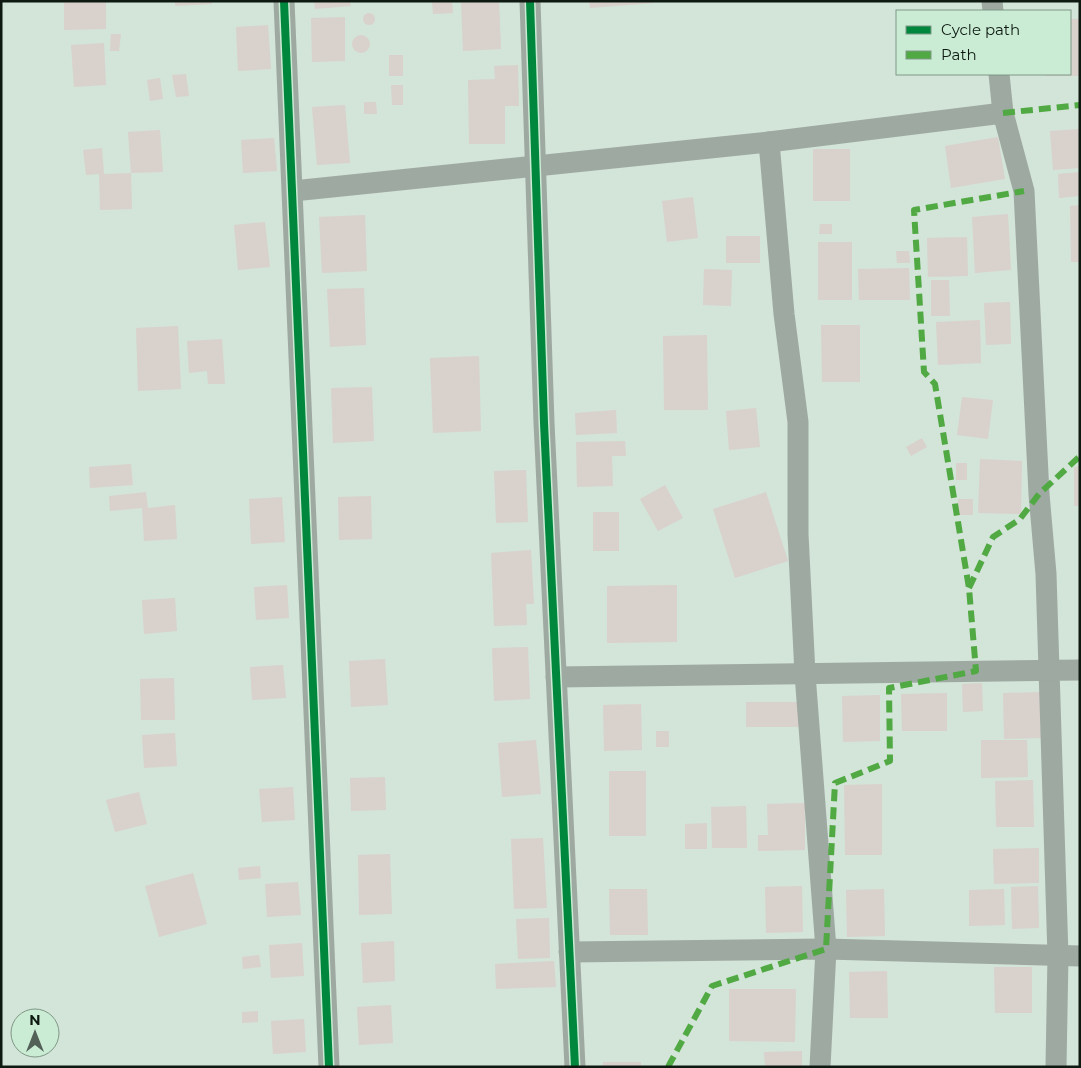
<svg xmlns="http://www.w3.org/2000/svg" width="1081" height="1068" font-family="Montserrat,sans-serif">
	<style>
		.building { fill: #d9d1cc }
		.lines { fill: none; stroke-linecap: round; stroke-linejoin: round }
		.minor { stroke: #9ea9a2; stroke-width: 21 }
		.quiet { stroke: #50a942; stroke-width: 6; stroke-dasharray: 12 6; stroke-linecap: butt }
		.cycleway-casing { stroke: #cbecd4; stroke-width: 11 }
		.cycleway { stroke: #00873e; stroke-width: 8 }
	</style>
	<rect width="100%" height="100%" fill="#d3e4d8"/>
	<g class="building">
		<path d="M64,1H106V29L64,30Z"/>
		<path d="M175,1H211L212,4L175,6Z"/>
		<path d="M314,1H350L351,6L315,9Z"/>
		<path d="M432,1H452L453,13L433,14Z"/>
		<path d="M461,1H499L501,49L463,51Z"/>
		<path d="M589,1H654V3L590,8Z"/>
		<circle cx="369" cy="19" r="6"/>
		<path d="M345,17V61L312,62L311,18Z"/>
		<path d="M1070,19H1079V76H1045V74H1070Z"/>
		<path d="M268,25L271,69L238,71L236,27Z"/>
		<path d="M111,34H121L119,51H110Z"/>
		<circle cx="361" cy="44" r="9"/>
		<path d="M104,43L106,85L74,87L71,45Z"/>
		<rect x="389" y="55" width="14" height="21"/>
		<path d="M518,65L519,106H505V144H469L468,80L495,79L494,66Z"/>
		<path d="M186,74L189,96L176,97L172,75Z"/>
		<path d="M160,78L163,99L150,101L147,80Z"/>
		<path d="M391,85H403V105H392Z"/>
		<path d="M364,102H376L377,114H364Z"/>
		<path d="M345,105L350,163L317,165L312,107Z"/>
		<path d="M1080,129V168L1053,170L1050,131Z"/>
		<path d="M160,130L163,172L131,173L128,132Z"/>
		<path d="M998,137L1005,179L951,188L945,146Z"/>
		<path d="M274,138L277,171L243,173L241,140Z"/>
		<path d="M102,148L104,174L131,173L132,209L100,210L99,174L86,175L83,150Z"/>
		<rect x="813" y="149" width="37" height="52"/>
		<path d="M1080,172V196L1059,198L1058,174Z"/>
		<path d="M693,197L698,238L667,242L662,201Z"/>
		<path d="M1080,205V262H1071L1070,206Z"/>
		<path d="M1008,214L1011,270L975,273L972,217Z"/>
		<path d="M365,215L367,271L322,273L319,217Z"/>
		<path d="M265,222L270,267L238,270L234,225Z"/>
		<path d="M820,224H832V234H819Z"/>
		<rect x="726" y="236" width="34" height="27"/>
		<path d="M967,237L968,276L928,277L927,238Z"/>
		<rect x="818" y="242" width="34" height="58"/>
		<path d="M896,251H909L910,263H897Z"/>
		<path d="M909,268L910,300H859L858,269Z"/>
		<path d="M704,269L732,270L731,306L703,305Z"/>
		<path d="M931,280H949L950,316H931Z"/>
		<path d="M364,288L366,345L330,347L327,289Z"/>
		<path d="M1010,302L1011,344L986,345L984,303Z"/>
		<path d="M980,320L981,363L938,365L936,322Z"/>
		<path d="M821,325H860V382H822Z"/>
		<path d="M178,326L181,389L138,391L136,328Z"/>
		<path d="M707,335L708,410H664L663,336Z"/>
		<path d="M222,339L225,384H208L207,371L189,373L187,341Z"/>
		<path d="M479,356L481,431L433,433L430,358Z"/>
		<path d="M372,387L374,441L333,443L331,388Z"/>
		<path d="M962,397L993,400L988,439L957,435Z"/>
		<path d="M756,408L760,447L729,450L726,411Z"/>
		<path d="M616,410L617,433L576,435L575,413Z"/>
		<path d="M922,438L927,447L911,456L906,447Z"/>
		<path d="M625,441L626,456H612L613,486L577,487L576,442Z"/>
		<path d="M980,459L1022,461L1021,514L978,513Z"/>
		<rect x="956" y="463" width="11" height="17"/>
		<path d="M131,464L133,485L90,488L89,467Z"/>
		<path d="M1080,466V506H1074V467Z"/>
		<path d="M526,470L528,522L496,523L494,471Z"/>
		<path d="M665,485L683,518L658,531L640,499Z"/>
		<path d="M146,492L148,508L175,505L177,539L144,541L142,508L110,511L109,496Z"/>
		<path d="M766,492L788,561L735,578L713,509Z"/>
		<path d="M371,496L372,539L339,540L338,497Z"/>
		<path d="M282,497L285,542L251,544L249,499Z"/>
		<rect x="958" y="499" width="15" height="16"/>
		<rect x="593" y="512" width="26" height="39"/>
		<path d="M531,550L534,604H526L527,625L494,626L491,553Z"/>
		<path d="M287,585L289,618L256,620L254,587Z"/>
		<path d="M677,585V642L607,643V586Z"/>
		<path d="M175,598L177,631L144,634L142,600Z"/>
		<path d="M528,647L530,699L494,701L492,648Z"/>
		<path d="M385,659L388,705L351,707L349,661Z"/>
		<path d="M283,665L286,698L252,700L250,667Z"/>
		<path d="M174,678L175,720H141L140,679Z"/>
		<path d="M982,683L983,711L963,712L962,684Z"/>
		<path d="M1040,692L1041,738L1004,739L1003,693Z"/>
		<path d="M947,693V731H902L901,694Z"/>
		<path d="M880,695V741L843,742L842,696Z"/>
		<rect x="746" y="702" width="56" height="25"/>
		<path d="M641,704L642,750L604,751L603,705Z"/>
		<rect x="656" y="731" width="13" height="16"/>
		<path d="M175,733L177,766L144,768L142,735Z"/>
		<path d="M536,740L541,794L502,797L498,743Z"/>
		<path d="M981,740H1027L1028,777L981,778Z"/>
		<rect x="609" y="771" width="37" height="65"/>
		<path d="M385,777L386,810L351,811L350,778Z"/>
		<path d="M1033,780L1034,827H996L995,781Z"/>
		<path d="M882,784V855H845L844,785Z"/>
		<path d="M293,787L295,820L262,822L259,789Z"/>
		<path d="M139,792L147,824L115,832L106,800Z"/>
		<path d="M805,803V850L758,851V835H768L767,804Z"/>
		<path d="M746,806L747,848H712L711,807Z"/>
		<path d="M707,823V849H685V824Z"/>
		<path d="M543,838L547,908L514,909L511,839Z"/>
		<path d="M1039,848V883L994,884L993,849Z"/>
		<path d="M390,854L392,914L359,915L358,855Z"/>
		<path d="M260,866L261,878L239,880L238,868Z"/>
		<path d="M193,873L207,924L159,937L145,886Z"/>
		<path d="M298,882L301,915L267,917L265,884Z"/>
		<path d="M802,886L803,932L766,933L765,887Z"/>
		<path d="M1038,886L1039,928L1012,929L1011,887Z"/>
		<path d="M609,889H647L648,935H610Z"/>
		<path d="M884,889L885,936L847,937L846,890Z"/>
		<path d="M1004,889L1005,925L969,926V890Z"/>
		<path d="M549,918L550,958L518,959L516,919Z"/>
		<path d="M394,941L395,981L363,983L361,943Z"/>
		<path d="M302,943L304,976L271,978L269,945Z"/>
		<path d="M259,955L261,967L243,969L242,957Z"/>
		<path d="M554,961L556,987L496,989L495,964Z"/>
		<path d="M994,967H1032V1013H995Z"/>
		<path d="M887,971L888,1018H850L849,972Z"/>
		<path d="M729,989H796L795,1042L729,1041Z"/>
		<path d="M391,1005L393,1043L359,1045L357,1007Z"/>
		<path d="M258,1011V1022L242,1023V1012Z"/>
		<path d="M304,1019L306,1052L273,1054L271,1021Z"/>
		<path d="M802,1051V1067H765L764,1052Z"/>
		<rect x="603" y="1062" width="38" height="5"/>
	</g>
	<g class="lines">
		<g class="minor">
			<path d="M284,1L329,1067"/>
			<path d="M530,1L544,423L575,1067"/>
			<path d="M992,1L993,11"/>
			<path d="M999,74L1003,113L1024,191L1039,494L1046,574L1058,956L1056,1067"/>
			<path d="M769,142L784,314L798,422V534L805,674L826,949L820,1067"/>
			<path d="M293,191L769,142L1003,113"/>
			<path d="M556,677L1080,670"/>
			<path d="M569,952L826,949L1080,956"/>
		</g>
		<g class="quiet">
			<path d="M1003,113L1080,105"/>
			<path d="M969,588L993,537L1020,519L1039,494L1080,456"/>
			<path d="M668,1067L712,986L826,949L835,783L890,761L889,688L976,671L969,588L935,384L924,372L914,210L1024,191"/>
		</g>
		<g class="cycleway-casing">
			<g id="cycleway">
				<path d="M284,1L329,1067"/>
				<path d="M530,1L544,423L575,1067"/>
			</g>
		</g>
		<use href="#cycleway" class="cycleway"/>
	</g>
	<rect width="1081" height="1068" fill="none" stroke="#0d1911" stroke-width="5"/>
	<rect x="896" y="10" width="175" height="65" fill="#cbecd4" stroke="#7f9886"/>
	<rect x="906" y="26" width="25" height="8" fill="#00873e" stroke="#7f9886"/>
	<text x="941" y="35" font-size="15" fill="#0d1911">Cycle path</text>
	<rect x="906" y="51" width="25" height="8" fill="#50a942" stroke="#7f9886"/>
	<text x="941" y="60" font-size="15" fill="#0d1911">Path</text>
	<g transform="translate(35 1033)"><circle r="24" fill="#cbecd4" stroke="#7f9886"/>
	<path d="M0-4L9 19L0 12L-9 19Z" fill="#526057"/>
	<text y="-8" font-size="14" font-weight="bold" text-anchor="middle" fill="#0d1911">N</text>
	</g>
</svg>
